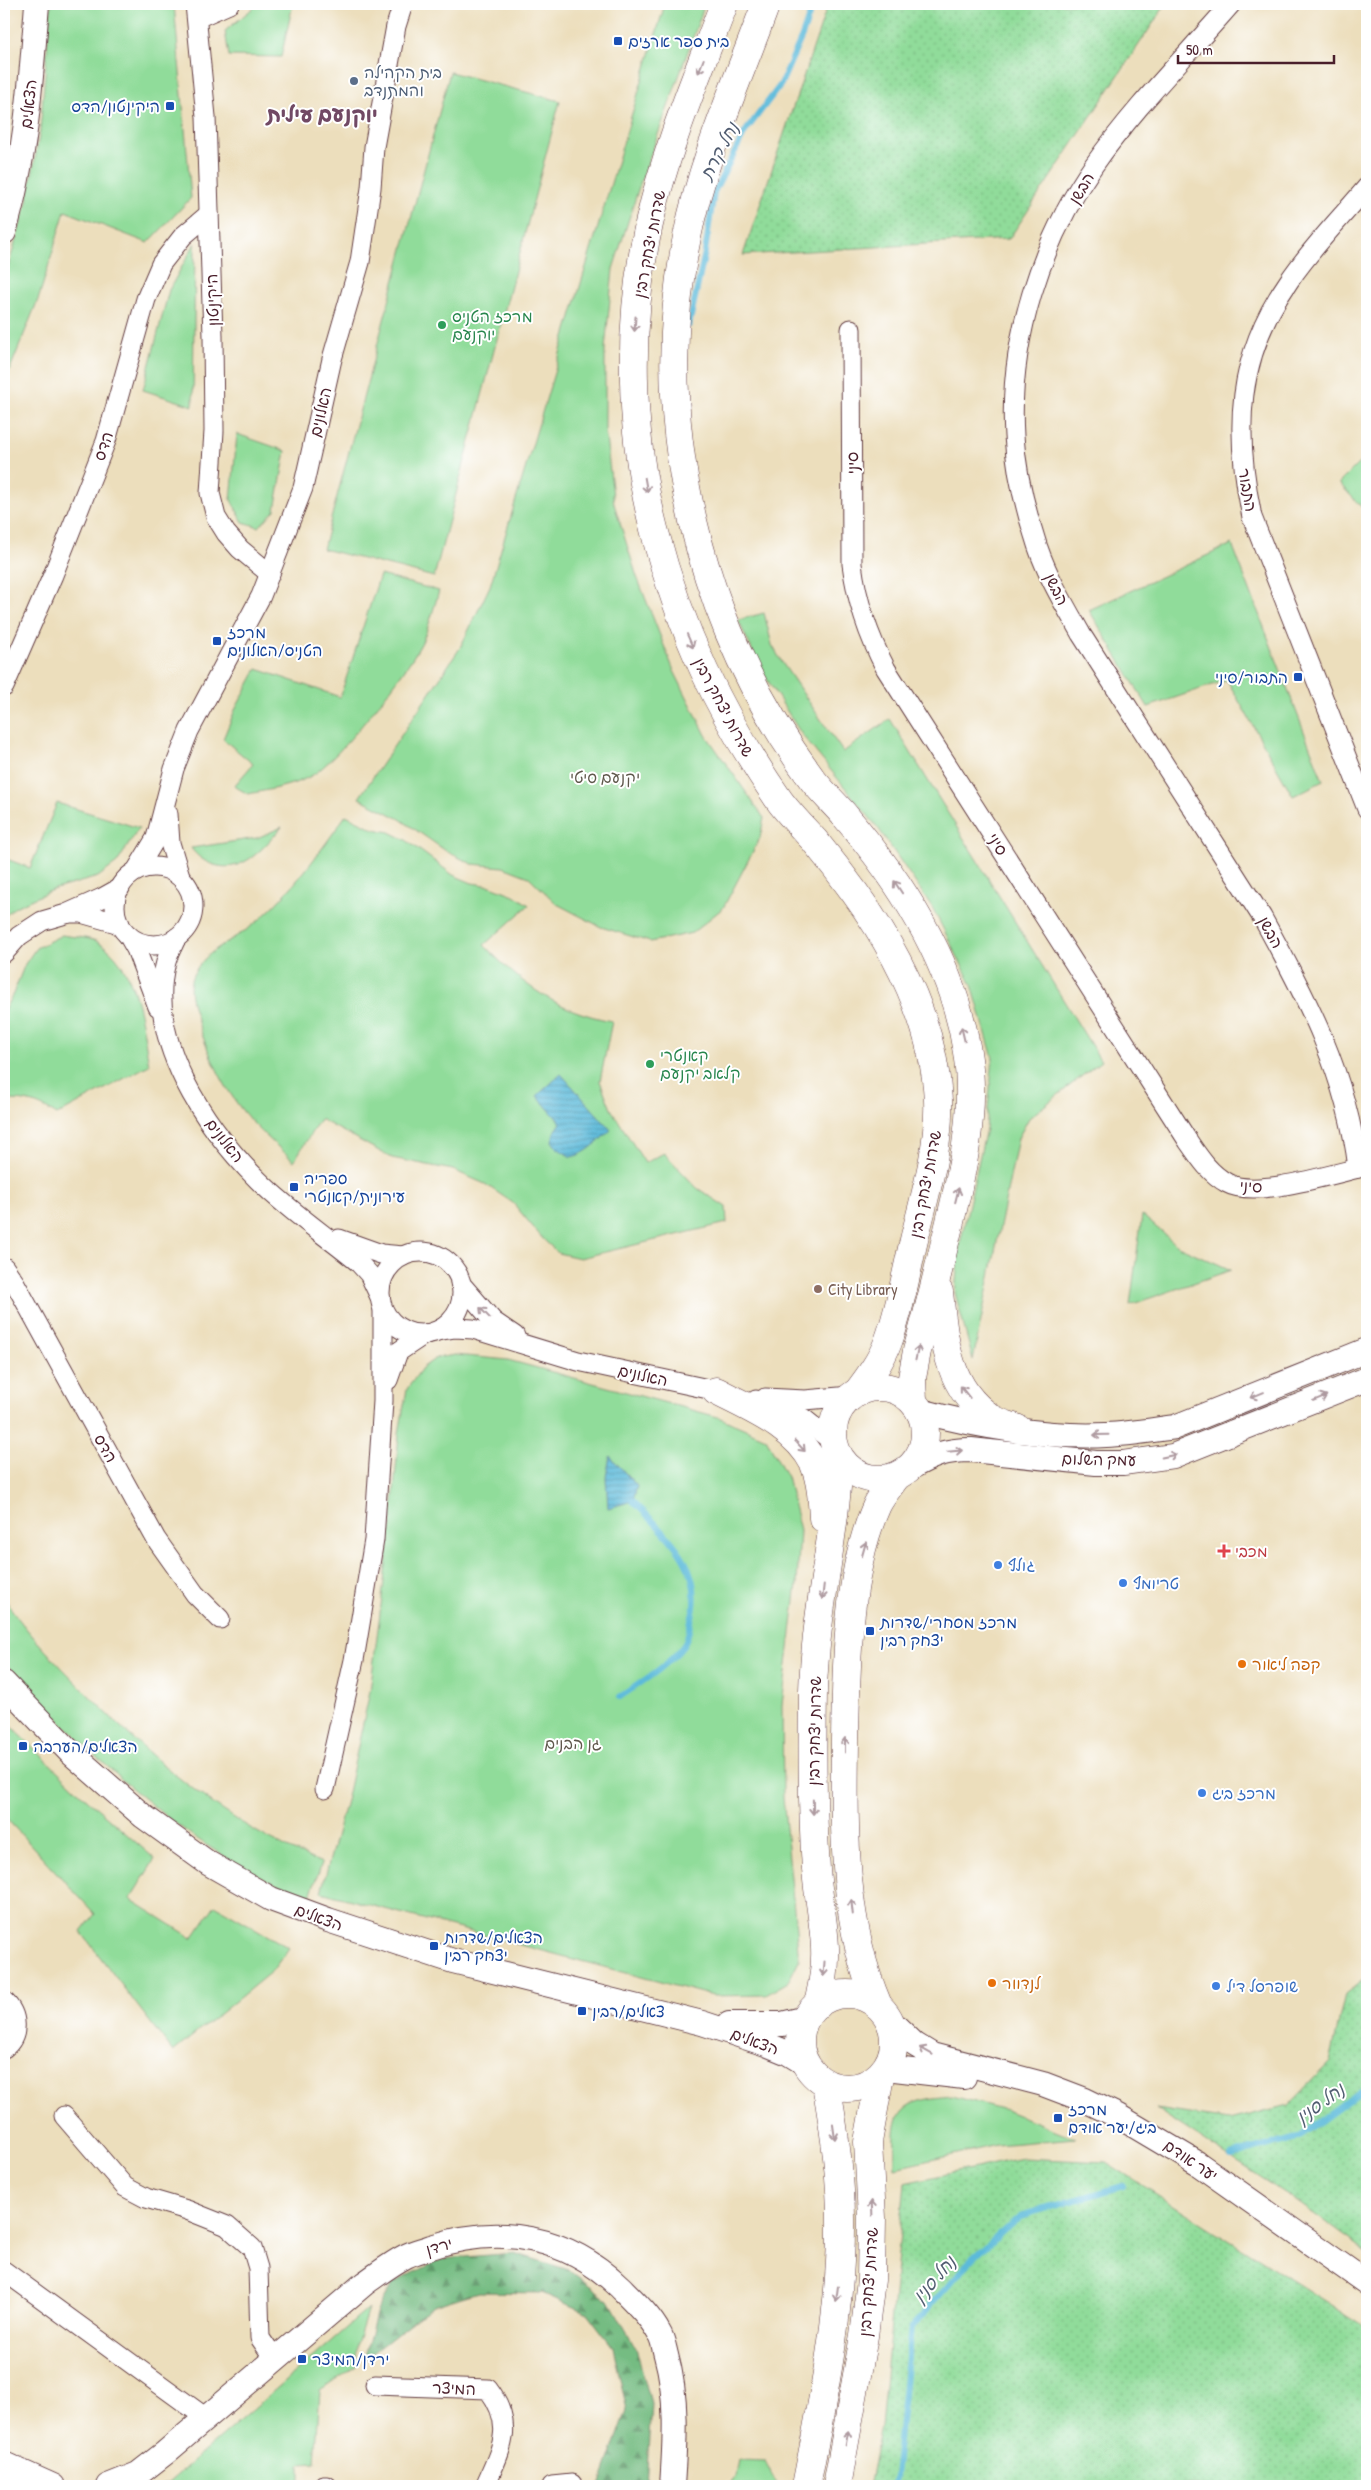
<svg xmlns="http://www.w3.org/2000/svg" width="1371" height="2490" font-family="'Patrick Hand','Playpen Sans Hebrew',sans-serif">
	<style>
		.grass { fill: url(#grass-dots); stroke: #6d7e62 }
		.forest { fill: url(#forest-firs); stroke: #5f6e56 }
		.park { fill: #90dc9a; stroke: #6d7e62 }
		.water { fill: url(#water-rules); stroke: #526c82 }
		.lines { fill: none; stroke-linecap: round; stroke-linejoin: round }
		.stream { stroke: #5bbada; stroke-width: 6 }
		.minor-casing { stroke: #623c41; stroke-width: 21 }
		.tertiary-casing { stroke: #623c41; stroke-width: 26 }
		.secondary-casing { stroke: #623c41; stroke-width: 29 }
		.minor { stroke: #fff; stroke-width: 19 }
		.tertiary { stroke: #fff; stroke-width: 24 }
		.secondary { stroke: #fff; stroke-width: 28 }
		.oneway { stroke: #ae9aa0 }
		.transit-dot { fill: #1a4fb4; stroke: #fff; stroke-width: 2 }
		.service-dot { fill: #5c6f8a; stroke: #fff; stroke-width: 2 }
		.leisure-dot { fill: #2e9e5b; stroke: #fff; stroke-width: 2 }
		.education-dot { fill: #8d6e63; stroke: #fff; stroke-width: 2 }
		.health-dot { fill: #e0444e; stroke: #fff; stroke-width: 2 }
		.shop-dot { fill: #3f7fe0; stroke: #fff; stroke-width: 2 }
		.food-dot { fill: #e8710a; stroke: #fff; stroke-width: 2 }
		.labels { text-anchor: middle; dominant-baseline: central; stroke-width: 4; stroke-linejoin: round; paint-order: stroke }
		.transit-label { font-size: 16px; fill: #164399; stroke: #fff; text-anchor: start }
		.service-label { font-size: 16px; fill: #4e5e75; stroke: #fff; text-anchor: start }
		.street-label { font-size: 16px; fill: #4a1f2b; stroke: #fff }
		.leisure-label { font-size: 16px; fill: #27864d; stroke: #fff; text-anchor: start }
		.park-label { font-size: 16px; fill: #5f584c; stroke: #fff }
		.education-label { font-size: 16px; fill: #785e54; stroke: #fff; text-anchor: start }
		.health-label { font-size: 16px; fill: #be3a42; stroke: #fff; text-anchor: start }
		.shop-label { font-size: 16px; fill: #366cbe; stroke: #fff; text-anchor: start }
		.food-label { font-size: 16px; fill: #c56008; stroke: #fff; text-anchor: start }
		.water-label { font-size: 18px; font-style: italic; fill: #515d71; stroke: #fff }
		.district-label { font-size: 21px; font-weight: bold; fill: #714964; stroke: #fff }
	</style>
	<defs>
		<pattern id="grass-dots" width="8" height="8" patternUnits="userSpaceOnUse" patternTransform="scale(1.25)"><rect width="8" height="8" fill="#90dc9a"/><path d="M2 2h.1M6 6h.1" fill="none" stroke="#7ebc85" stroke-width="1.8" stroke-linecap="round"/></pattern>
		<pattern id="forest-firs" width="22" height="20" patternUnits="userSpaceOnUse" patternTransform="scale(1.25)"><rect width="22" height="20" fill="#74bc82"/><path d="M5 1l3.5 6h-7zM16 11l3.5 6h-7z" fill="#61986b"/></pattern>
		<pattern id="water-rules" width="6" height="5" patternUnits="userSpaceOnUse" patternTransform="scale(1.25)"><rect width="6" height="5" fill="#5bbada"/><path d="M0 2.5h6" fill="none" stroke="#4d97b1"/></pattern>
	</defs>
	<rect width="100%" height="100%" fill="#fff"/>
	<filter id="ink" filterUnits="userSpaceOnUse"><feTurbulence type="fractalNoise" baseFrequency=".02" numOctaves="2"/><feDisplacementMap in="SourceGraphic" scale="10" xChannelSelector="R" yChannelSelector="G"/><feConvolveMatrix kernelMatrix="1 2 1 2 8 2 1 2 1" color-interpolation-filters="sRGB"/></filter>
	<filter id="wash" filterUnits="userSpaceOnUse"><feTurbulence type="fractalNoise" baseFrequency=".0096" numOctaves="4" result="noise"/><feDisplacementMap in="SourceGraphic" scale="20" xChannelSelector="R" yChannelSelector="G"/><feGaussianBlur stdDeviation="1.12" result="paint"/><feColorMatrix in="noise" values="0 0 0 0 0 0 0 0 0 0 0 0 0 0 0 0 0 1.4 0 .05"/><feComposite in="paint" operator="in"/></filter>
	<g filter="url(#wash)">
		<rect width="100%" height="100%" fill="#ecdebc"/>
		<g class="grass">
			<path d="M828,4H1166L1009,239L743,255Z"/>
			<path d="M1367,1977V2252L1296,2201L1156,2109L1229,2120L1288,2105L1330,2062L1345,1994Z"/>
			<path d="M1022,2158L1106,2162L1367,2328V2486H869L881,2426L905,2183Z"/>
		</g>
		<path class="forest" d="M514,2253L569,2270L609,2300L636,2348L651,2403L646,2486H600L627,2410L613,2347L587,2313L542,2293L478,2292L433,2306L364,2360L377,2311L393,2283L442,2259Z"/>
		<g class="park">
			<path d="M51,4H174L191,198L148,243L65,211L39,297L4,384V281L27,202L40,131Z"/>
			<path d="M258,4H293L281,57L229,56L225,31Z"/>
			<path d="M665,4H705L639,187L613,269L605,349V430L614,504L637,577L674,671L706,735L764,818L760,838L723,908L692,933L650,942L601,927L557,904L529,877L503,867L472,864L446,851L400,819L359,798L460,648L490,586Z"/>
			<path d="M450,72L560,101L434,577L323,549Z"/>
			<path d="M195,243L193,406L143,390L169,290Z"/>
			<path d="M237,434L286,451L275,510L259,527L243,522L231,500Z"/>
			<path d="M1367,455V513L1339,483Z"/>
			<path d="M1232,544L1323,781L1293,796L1227,680L1148,707L1089,610Z"/>
			<path d="M380,575L439,591C434,608 429,626 422,642C408,670 337,762 311,776C293,786 268,790 248,794L234,786L253,764L223,739L235,710L257,669L340,697Z"/>
			<path d="M764,613L772,645L783,664L843,752L890,719L1101,1061L1029,1118L1018,1138L973,1360L955,1293L959,1248L986,1129L993,1058L972,985L932,907L878,828L802,735L763,673L738,620Z"/>
			<path d="M57,803L139,828L117,863L98,877L52,890L15,907L4,917V858L30,868Z"/>
			<path d="M346,815L374,829L390,832L406,840L453,875L472,883L491,886L514,895L529,905L484,945C522,985 557,1011 612,1021L600,1081L611,1109L645,1163L664,1153L697,1188L726,1207L727,1223L580,1258L558,1253L543,1239L513,1203L485,1184L453,1170L392,1158L320,1119L294,1161C281,1149 267,1138 255,1125C226,1095 208,1055 196,1016C192,1004 187,987 193,975C207,947 237,940 259,920C293,890 320,852 346,815Z"/>
			<path d="M282,827C271,839 258,856 242,863C224,872 202,864 191,848L257,838Z"/>
			<path d="M62,935C72,937 86,937 96,941C137,962 142,1024 149,1065L57,1115C37,1102 28,1100 4,1100V1010L13,994L25,964L36,948Z"/>
			<path d="M1142,1215L1178,1246L1231,1270L1130,1305Z"/>
			<path d="M455,1355L508,1360L718,1417L766,1438L787,1477L800,1530L797,1584L782,1705L783,1797L799,1960L788,1982L766,1995L713,1996L321,1892L347,1797L370,1691L391,1527L399,1433L407,1389L422,1368L436,1358Z"/>
			<path d="M4,1598C23,1628 48,1654 73,1679C144,1753 225,1826 322,1863L309,1898C209,1861 124,1787 51,1711C35,1695 18,1679 4,1661Z"/>
			<path d="M4,1719L81,1794L155,1859L130,1899L192,1938L215,1905L289,1948L272,1971L173,2052L81,1932L95,1914L4,1816Z"/>
			<path d="M952,2096L1006,2110L1075,2138L997,2145L895,2168C894,2113 892,2101 952,2096Z"/>
			<path d="M368,2309L357,2344L356,2366L320,2391L315,2463L300,2464V2486H159L168,2483Z"/>
			<path d="M739,2460L765,2461L778,2486H729L736,2476Z"/>
		</g>
		<g class="water">
			<path d="M561,1074L611,1130C599,1140 588,1154 571,1157L557,1148L552,1141L554,1133L561,1123L537,1096Z"/>
			<path d="M610,1456L637,1486L633,1501L608,1508L606,1477Z"/>
		</g>
		<g class="lines">
			<g class="stream">
				<path d="M689,325L705,252L714,192L745,132L781,84L802,36L813,4"/>
				<path d="M620,1697C640,1683 668,1666 683,1646C688,1640 689,1628 691,1621C707,1567 667,1536 633,1501"/>
				<path d="M1231,2156L1300,2136L1367,2087"/>
				<path d="M894,2486L911,2328L968,2263L1020,2216L1123,2186"/>
			</g>
		</g>
	</g>
	<g filter="url(#ink)">
		<g class="lines">
			<g class="minor-casing">
				<g id="minor">
					<path d="M195,4L206,117L213,336L214,431L210,493L216,517L226,533L240,549L270,574"/>
					<path d="M1231,4C1185,57 1134,108 1094,165C1041,241 1008,342 1014,436C1016,468 1024,504 1034,535C1044,571 1063,602 1081,634L1262,917C1307,998 1347,1075 1358,1168"/>
					<path d="M197,18L229,4"/>
					<path d="M1367,187C1341,218 1312,247 1289,281C1236,357 1234,430 1252,517L1367,809"/>
					<path d="M851,329L852,564C857,603 868,635 886,669L1188,1141C1199,1157 1209,1173 1227,1183C1255,1199 1335,1173 1367,1166"/>
					<path d="M4,687L53,575L106,441L146,299L161,264L183,236L209,214"/>
					<path d="M168,814L170,843L180,876"/>
					<circle cx="154" cy="906" r="39"/>
					<path d="M136,871L156,838L174,769L189,731L261,596L303,488L332,359L360,262L371,188L374,147L396,26L403,4"/>
					<path d="M70,913H81L120,924"/>
					<path d="M128,935L136,949L158,1007"/>
					<path d="M176,938C173,946 168,954 166,962C145,1040 206,1128 258,1180C288,1210 325,1235 358,1262L369,1274L380,1297"/>
					<path d="M4,953L19,936L42,921L66,914L102,898L120,888"/>
					<path d="M339,1239L381,1254L403,1256"/>
					<circle cx="421" cy="1293" r="41"/>
					<path d="M4,1267L15,1283L156,1539L195,1594L220,1619"/>
					<path d="M460,1283L493,1321L515,1336"/>
					<path d="M437,1331L455,1328L473,1329L578,1361L727,1393"/>
					<path d="M388,1380L398,1352L425,1334"/>
					<path d="M765,1398L805,1400L851,1396"/>
					<path d="M756,1400L803,1418L833,1442"/>
					<path d="M325,1789L354,1660L374,1540L383,1401V1311"/>
					<path d="M4,2001C18,2014 20,2036 4,2048"/>
					<path d="M64,2116L125,2187L146,2198L187,2210L227,2226L252,2248L258,2268L260,2338L275,2360"/>
					<path d="M4,2271L206,2418"/>
					<path d="M375,2385L488,2389C516,2426 501,2449 485,2486"/>
					<path d="M323,2486H327"/>
					<path d="M552,2486L572,2484"/>
				</g>
			</g>
			<g class="tertiary-casing">
				<g id="tertiary">
					<path d="M4,232C26,158 31,81 37,4"/>
					<path d="M921,1411C974,1426 1051,1438 1106,1435C1129,1434 1152,1430 1175,1427L1367,1350"/>
					<path d="M910,1468C933,1455 945,1450 971,1450L1096,1463H1123L1173,1456L1367,1379"/>
					<path d="M4,1683L71,1753L143,1816L208,1863L271,1899L328,1920L453,1961L702,2023L766,2044L788,2053L806,2064"/>
					<path d="M890,2021L914,2044L932,2055L1043,2084L1085,2100L1118,2116L1197,2163L1367,2283"/>
					<path d="M729,2024H782L807,2018"/>
					<path d="M886,2068L964,2077"/>
					<path d="M4,2464L53,2486"/>
					<path d="M108,2486L138,2474L165,2453L365,2283C378,2274 392,2263 406,2256C414,2252 423,2250 431,2247C500,2224 567,2236 620,2287C634,2301 650,2316 659,2333C663,2339 664,2348 666,2355C678,2398 675,2442 672,2486"/>
				</g>
			</g>
			<g class="secondary-casing">
				<g id="secondary">
					<path d="M724,4C697,76 666,148 649,224C627,321 629,432 654,529C680,630 720,715 779,800C789,814 802,827 814,840C828,857 842,875 855,893C898,953 934,1024 938,1100C940,1146 925,1195 914,1240C906,1273 900,1310 888,1342C881,1361 869,1377 857,1393"/>
					<path d="M766,4C738,80 703,157 687,237C649,423 699,626 812,779C822,792 835,804 846,817C903,884 954,964 967,1052C977,1114 961,1178 946,1238C937,1276 928,1313 917,1351L912,1378L913,1401"/>
					<path d="M939,1292C944,1339 947,1388 990,1417C998,1423 1009,1425 1018,1429"/>
					<circle cx="879" cy="1433" r="46"/>
					<path d="M716,1391C751,1409 796,1427 814,1464C821,1481 822,1500 823,1518"/>
					<circle cx="847" cy="2041" r="47"/>
					<path d="M818,2005C822,1986 826,1968 825,1948C824,1922 818,1896 816,1869C812,1810 812,1750 813,1691C815,1612 836,1535 839,1457"/>
					<path d="M878,2005C842,1922 844,1828 845,1740C846,1668 847,1571 877,1505C882,1495 890,1486 896,1477"/>
					<path d="M806,2486C823,2399 842,2309 841,2219C841,2174 834,2128 826,2084"/>
					<path d="M837,2486L864,2336L871,2280L872,2218L868,2142L880,2076"/>
				</g>
			</g>
			<use href="#minor" class="minor"/>
			<use href="#tertiary" class="tertiary"/>
			<use href="#secondary" class="secondary"/>
		</g>
		<defs><path id="oneway-shaft" d="M-6 0H5M1.5-3L5.5 0L1.5 3" fill="none" stroke-width="1.6" stroke-linecap="round" stroke-linejoin="round" transform="scale(1.25)"/></defs>
		<g class="oneway">
			<use href="#oneway-shaft" transform="translate(701 66) rotate(111)"/>
			<use href="#oneway-shaft" transform="translate(635 324) rotate(94)"/>
			<use href="#oneway-shaft" transform="translate(646 485) rotate(80)"/>
			<use href="#oneway-shaft" transform="translate(690 641) rotate(66)"/>
			<use href="#oneway-shaft" transform="translate(898 887) rotate(-123)"/>
			<use href="#oneway-shaft" transform="translate(963 1034) rotate(-103)"/>
			<use href="#oneway-shaft" transform="translate(957 1195) rotate(-76)"/>
			<use href="#oneway-shaft" transform="translate(485 1313) rotate(-134)"/>
			<use href="#oneway-shaft" transform="translate(917 1353) rotate(-78)"/>
			<use href="#oneway-shaft" transform="translate(965 1392) rotate(-128)"/>
			<use href="#oneway-shaft" transform="translate(1257 1395) rotate(158)"/>
			<use href="#oneway-shaft" transform="translate(1320 1398) rotate(-22)"/>
			<use href="#oneway-shaft" transform="translate(1101 1435) rotate(179)"/>
			<use href="#oneway-shaft" transform="translate(800 1446) rotate(47)"/>
			<use href="#oneway-shaft" transform="translate(955 1451) rotate(-5)"/>
			<use href="#oneway-shaft" transform="translate(1169 1456) rotate(-12)"/>
			<use href="#oneway-shaft" transform="translate(864 1549) rotate(-74)"/>
			<use href="#oneway-shaft" transform="translate(823 1592) rotate(96)"/>
			<use href="#oneway-shaft" transform="translate(845 1745) rotate(-90)"/>
			<use href="#oneway-shaft" transform="translate(813 1807) rotate(89)"/>
			<use href="#oneway-shaft" transform="translate(852 1907) rotate(-96)"/>
			<use href="#oneway-shaft" transform="translate(824 1969) rotate(94)"/>
			<use href="#oneway-shaft" transform="translate(926 2051) rotate(-151)"/>
			<use href="#oneway-shaft" transform="translate(834 2132) rotate(82)"/>
			<use href="#oneway-shaft" transform="translate(872 2208) rotate(-93)"/>
			<use href="#oneway-shaft" transform="translate(837 2294) rotate(97)"/>
			<use href="#oneway-shaft" transform="translate(847 2438) rotate(-80)"/>
		</g>
	</g>
	<g class="transit-dot">
		<rect x="613" y="36" width="10" height="10" rx="2.5"/>
		<rect x="165" y="101" width="10" height="10" rx="2.5"/>
		<rect x="212" y="636" width="10" height="10" rx="2.5"/>
		<rect x="1293" y="672" width="10" height="10" rx="2.5"/>
		<rect x="289" y="1182" width="10" height="10" rx="2.5"/>
		<rect x="865" y="1626" width="10" height="10" rx="2.5"/>
		<rect x="18" y="1741" width="10" height="10" rx="2.5"/>
		<rect x="429" y="1941" width="10" height="10" rx="2.5"/>
		<rect x="577" y="2006" width="10" height="10" rx="2.5"/>
		<rect x="1053" y="2113" width="10" height="10" rx="2.5"/>
		<rect x="297" y="2354" width="10" height="10" rx="2.5"/>
	</g>
	<circle class="service-dot" cx="354" cy="81" r="5"/>
	<g class="leisure-dot">
		<circle cx="442" cy="325" r="5"/>
		<circle cx="650" cy="1064" r="5"/>
	</g>
	<circle class="education-dot" cx="818" cy="1289" r="5"/>
	<path class="health-dot" d="M1221.5 1543.5h5v5h5v5h-5v5h-5v-5h-5v-5h5z"/>
	<g class="shop-dot">
		<circle cx="998" cy="1565" r="5"/>
		<circle cx="1123" cy="1583" r="5"/>
		<circle cx="1202" cy="1793" r="5"/>
		<circle cx="1216" cy="1986" r="5"/>
	</g>
	<g class="food-dot">
		<circle cx="1242" cy="1664" r="5"/>
		<circle cx="992" cy="1983" r="5"/>
	</g>
	<g class="labels">
		<g class="transit-label">
			<text x="628" y="41">בית ספר ארזים</text>
			<text x="160" y="106" text-anchor="end">היקינטון/הדס</text>
			<text x="227" y="632">מרכז<tspan x="227" dy="18">הטניס/האלונים</tspan></text>
			<text x="1288" y="677" text-anchor="end">התבור/סיני</text>
			<text x="304" y="1178">ספריה<tspan x="304" dy="18">עירונית/קאנטרי</tspan></text>
			<text x="880" y="1622">מרכז מסחרי/שדרות<tspan x="880" dy="18">יצחק רבין</tspan></text>
			<text x="33" y="1746">הצאלים/הערבה</text>
			<text x="444" y="1937">הצאלים/שדרות<tspan x="444" dy="18">יצחק רבין</tspan></text>
			<text x="592" y="2011">צאלים/רבין</text>
			<text x="1068" y="2109">מרכז<tspan x="1068" dy="18">ביג/יער אודם</tspan></text>
			<text x="312" y="2359">ירדן/המיצר</text>
		</g>
		<g class="service-label">
			<text x="364" y="72">בית הקהילה<tspan x="364" dy="18">והמתנדב</tspan></text>
		</g>
		<g class="street-label">
			<text transform="translate(28 104) rotate(-84)">הצאלים</text>
			<text transform="translate(1081 188) rotate(-59)">הבשן</text>
			<text transform="translate(649 244) rotate(-79)">שדרות יצחק רבין</text>
			<text transform="translate(212 300) rotate(-92)">היקינטון</text>
			<text transform="translate(320 412) rotate(-77)">האלונים</text>
			<text transform="translate(103 446) rotate(-71)">הדס</text>
			<text transform="translate(852 463) rotate(-90)">סיני</text>
			<text transform="translate(1248 490) rotate(80)">התבור</text>
			<text transform="translate(1057 589) rotate(64)">הבשן</text>
			<text transform="translate(724 707) rotate(62)">שדרות יצחק רבין</text>
			<text transform="translate(998 844) rotate(57)">סיני</text>
			<text transform="translate(1271 932) rotate(61)">הבשן</text>
			<text transform="translate(225 1140) rotate(52)">האלונים</text>
			<text transform="translate(925 1184) rotate(-79)">שדרות יצחק רבין</text>
			<text transform="translate(1251 1186) rotate(4)">סיני</text>
			<text transform="translate(643 1375) rotate(12)">האלונים</text>
			<text transform="translate(106 1448) rotate(61)">הדס</text>
			<text transform="translate(1099 1459) rotate(1)">עמק השלום</text>
			<text transform="translate(814 1731) rotate(-89)">שדרות יצחק רבין</text>
			<text transform="translate(319 1917) rotate(20)">הצאלים</text>
			<text transform="translate(755 2041) rotate(20)">הצאלים</text>
			<text transform="translate(1191 2160) rotate(34)">יער אודם</text>
			<text transform="translate(439 2246) rotate(-16)">ירדן</text>
			<text transform="translate(868 2282) rotate(-86)">שדרות יצחק רבין</text>
			<text transform="translate(454 2388) rotate(2)">המיצר</text>
		</g>
		<g class="leisure-label">
			<text x="452" y="316">מרכז הטניס<tspan x="452" dy="18">יוקנעם</tspan></text>
			<text x="660" y="1055">קאנטרי<tspan x="660" dy="18">קלאב יקנעם</tspan></text>
		</g>
		<g class="park-label">
			<text x="605" y="777">יקנעם סיטי</text>
			<text x="573" y="1743">גן הבנים</text>
		</g>
		<g class="education-label">
			<text x="828" y="1289">City Library</text>
		</g>
		<g class="health-label">
			<text x="1235" y="1551">מכבי</text>
		</g>
		<g class="shop-label">
			<text x="1008" y="1565">גולף</text>
			<text x="1133" y="1583">טריומף</text>
			<text x="1212" y="1793">מרכז ביג</text>
			<text x="1226" y="1986">שופרסל דיל</text>
		</g>
		<g class="food-label">
			<text x="1252" y="1664">קפה ליאור</text>
			<text x="1002" y="1983">לנדוור</text>
		</g>
		<g class="water-label">
			<text transform="translate(719 151) rotate(-62)">נחל קרת</text>
			<text transform="translate(1320 2103) rotate(-36)">נחל סנין</text>
			<text transform="translate(934 2279) rotate(-49)">נחל סנין</text>
		</g>
		<g class="district-label">
			<text x="322" y="114">יוקנעם עילית</text>
		</g>
	</g>
	<rect width="1371" height="2490" fill="none" stroke="#fff" stroke-width="20"/>
	<path d="M1178 55v8h156v-8" fill="none" stroke="#4a1f2b" stroke-width="2.5"/>
	<text x="1186" y="55" font-size="15" fill="#4a1f2b" stroke="#ffffff" stroke-width="4" paint-order="stroke">50 m</text>
</svg>
